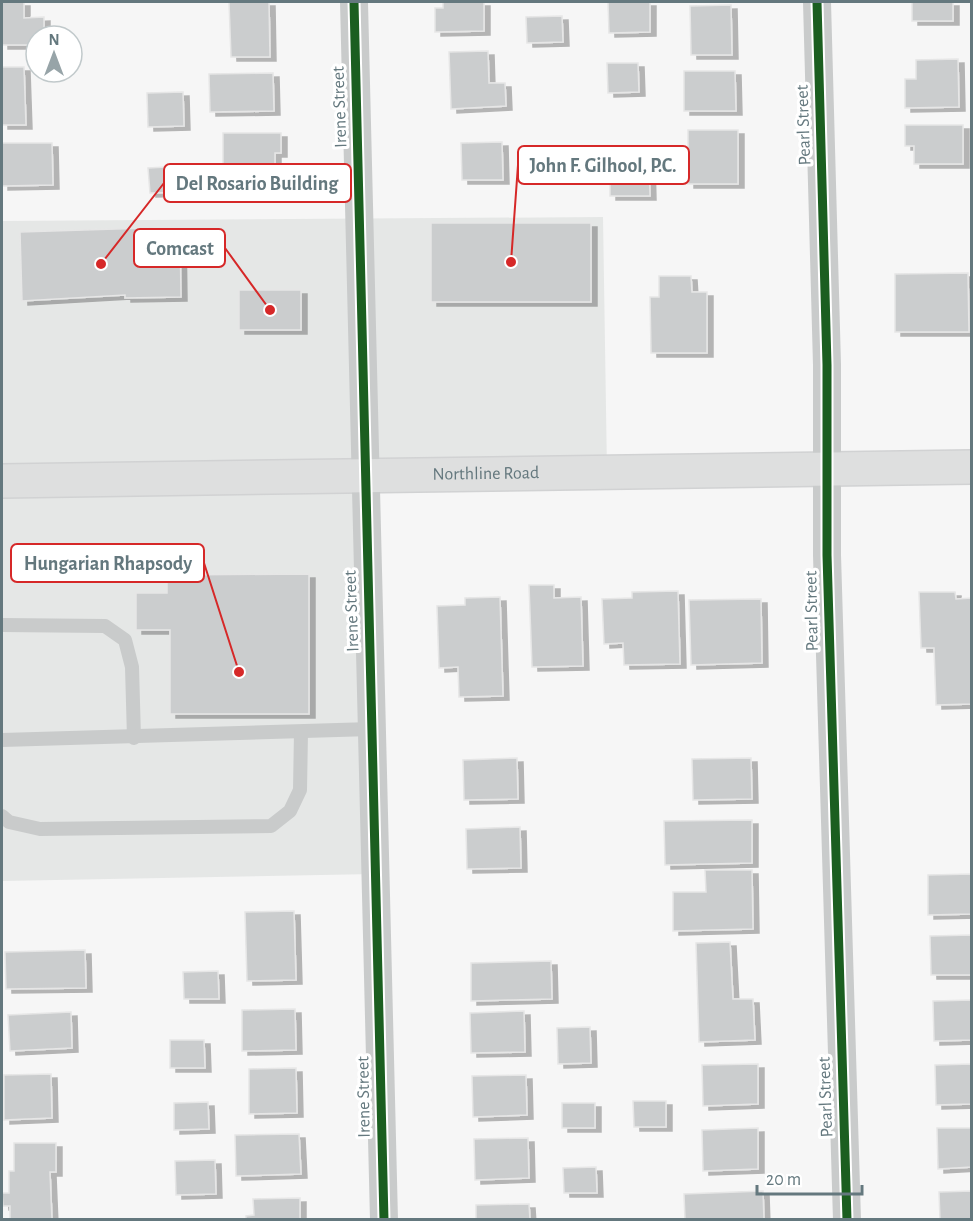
<svg xmlns="http://www.w3.org/2000/svg" width="973" height="1221" font-family="'Alegreya Sans',sans-serif">
	<style>
		.built { fill: #e5e7e6 }
		.building { fill: #cbcdce; stroke: #e6e6e6; stroke-width: 1.5; filter: url(#shadow) }
		.lines { fill: none; stroke-linecap: round; stroke-linejoin: round }
		.secondary-casing { stroke: #d1d2d3; stroke-width: 36 }
		.lane { stroke: #c9cbcb; stroke-width: 14 }
		.street { stroke: #c9cbcb; stroke-width: 28 }
		.secondary { stroke: #dedfdf; stroke-width: 33 }
		.cycleway-casing { stroke: #fff; stroke-width: 13 }
		.cycleway { stroke: #1b5e20; stroke-width: 9 }
		.labels { text-anchor: middle; dominant-baseline: central; stroke-width: 6; stroke-linejoin: round; paint-order: stroke }
		.street-label { font-size: 18px; fill: #64787e; stroke: #fff }
		.leader { fill: none; stroke: #d62828; stroke-width: 2 }
		.callout-dot { fill: #d62828; stroke: #fff; stroke-width: 2 }
		.callout { fill: #fff; stroke: #d62828; stroke-width: 2 }
		.callout-label { font-size: 20px; text-anchor: middle; font-weight: bold; fill: #64787e }
	</style>
	<defs>
		<filter id="shadow"><feDropShadow dx="6" dy="4" stdDeviation="0" flood-color="#0004"/></filter>
	</defs>
	<rect width="100%" height="100%" fill="#f6f6f6"/>
	<path class="built" d="M603,217L607,472L365,476L375,874L2,881V221Z"/>
	<g class="building">
		<path d="M2,2H24V18L44,17V36H36V45H2Z"/>
		<path d="M229,2H269L270,57H231Z"/>
		<path d="M443,2H484V31L435,32V8H443Z"/>
		<path d="M608,2H650V32L609,33Z"/>
		<rect x="912" y="2" width="41" height="19"/>
		<path d="M731,5L732,55H691L690,6Z"/>
		<path d="M562,16L563,42L527,43L526,17Z"/>
		<path d="M488,51L489,83H505L506,106L451,109L449,52Z"/>
		<path d="M958,59L959,107L905,108V79H916V60Z"/>
		<path d="M607,63H638L639,92L608,93Z"/>
		<path d="M2,67H24L26,125H2Z"/>
		<path d="M684,71H735L736,111H684Z"/>
		<path d="M273,73L274,111L210,112L209,74Z"/>
		<path d="M183,92L184,126L148,127L147,93Z"/>
		<path d="M905,125H963V164H914V146H905Z"/>
		<rect x="688" y="130" width="50" height="54"/>
		<path d="M223,133H281V153H275V168H223Z"/>
		<path d="M502,142L503,180H462L461,143Z"/>
		<path d="M2,143H52L53,185L2,186Z"/>
		<path d="M610,158H649L650,196H610Z"/>
		<path d="M185,166L186,192L150,193L148,168Z"/>
		<rect x="431" y="223" width="160" height="79"/>
		<path d="M180,227L181,297L125,298V295L22,301L20,232Z"/>
		<path d="M968,273L969,332H895V274Z"/>
		<path d="M659,276H691L692,292H707V353H651L650,297H659Z"/>
		<rect x="239" y="290" width="62" height="40"/>
		<path d="M309,574V714H170V630H136V593H167V575Z"/>
		<path d="M529,585H554V598L581,597L583,666L532,667Z"/>
		<path d="M678,591L680,664L624,665L623,643L604,644L602,599L632,598V592Z"/>
		<path d="M919,592H955L956,599L972,598V704L936,705L934,648H921Z"/>
		<path d="M500,597L503,696L459,697L458,667L439,668L437,606L465,605V598Z"/>
		<path d="M761,599L762,663L691,665L689,600Z"/>
		<path d="M517,758L518,799L464,800L463,760Z"/>
		<path d="M751,758L752,799L693,800L692,759Z"/>
		<path d="M752,820V863L665,865L664,821Z"/>
		<path d="M520,827L521,868L467,869L466,829Z"/>
		<path d="M705,870H752L753,929L673,931V892H706Z"/>
		<path d="M972,874V914L928,915V875Z"/>
		<path d="M294,911L296,980L247,981L245,912Z"/>
		<path d="M972,935V975H931L930,936Z"/>
		<path d="M730,942L733,999H753L755,1040L699,1042L696,943Z"/>
		<path d="M85,950L86,988L6,989L5,952Z"/>
		<path d="M551,961L552,999L471,1001V963Z"/>
		<path d="M218,971L219,999H184L183,972Z"/>
		<path d="M972,1000V1040L934,1041L933,1001Z"/>
		<path d="M295,1009L296,1050L242,1051V1010Z"/>
		<path d="M524,1011L525,1052L471,1053L470,1013Z"/>
		<path d="M71,1012L72,1048L10,1051L8,1015Z"/>
		<path d="M590,1027L591,1063L558,1064L557,1028Z"/>
		<path d="M170,1040H204L205,1068H170Z"/>
		<path d="M758,1064V1104L703,1106L702,1065Z"/>
		<path d="M972,1064V1104L936,1105L935,1065Z"/>
		<path d="M296,1068L297,1113L249,1114V1069Z"/>
		<path d="M51,1074L52,1118L4,1120V1075Z"/>
		<path d="M526,1075L527,1115L473,1117L472,1076Z"/>
		<path d="M633,1101H666V1127H634Z"/>
		<path d="M208,1102L209,1129L174,1130V1103Z"/>
		<rect x="562" y="1103" width="33" height="25"/>
		<path d="M758,1128V1169L703,1171L702,1130Z"/>
		<path d="M937,1128H972V1167L938,1169Z"/>
		<path d="M299,1134L301,1174L236,1176L235,1135Z"/>
		<path d="M528,1138L529,1178L475,1180L474,1139Z"/>
		<path d="M14,1143H56V1172H50L52,1220H10V1206H3L2,1193H9V1171H14Z"/>
		<path d="M215,1160L216,1194L176,1195L175,1161Z"/>
		<path d="M596,1167L597,1193H564L563,1168Z"/>
		<path d="M763,1191L764,1220H685L684,1194Z"/>
		<path d="M972,1191V1220H940L939,1192Z"/>
		<path d="M300,1198V1220H246V1216L254,1215L253,1199Z"/>
		<path d="M529,1204L530,1220H476V1205Z"/>
	</g>
	<g class="lines">
		<g class="secondary-casing">
			<g id="secondary">
				<path id="s1" d="M2,481L972,467"/>
			</g>
		</g>
		<g class="lane">
			<path d="M2,625L105,626L125,640L132,667L134,738"/>
			<path d="M2,740L371,729"/>
			<path d="M2,816L9,822L40,829L271,826L290,811L300,790L301,732"/>
		</g>
		<g class="street">
			<path d="M354,2L384,1220"/>
			<path d="M817,2L827,365V555L847,1220"/>
		</g>
		<use href="#secondary" class="secondary"/>
		<g class="cycleway-casing">
			<g id="cycleway">
				<path d="M354,2L384,1220"/>
				<path d="M817,2L827,365V555L847,1220"/>
			</g>
		</g>
		<use href="#cycleway" class="cycleway"/>
	</g>
	<g class="labels">
		<g class="street-label">
			<text transform="translate(340 107) rotate(-92)">Irene Street</text>
			<text transform="translate(804 125) rotate(-92)">Pearl Street</text>
			<text stroke="none"><textPath href="#s1" startOffset="484">Northline Road</textPath></text>
			<text transform="translate(352 611) rotate(-92)">Irene Street</text>
			<text transform="translate(812 611) rotate(-91)">Pearl Street</text>
			<text transform="translate(364 1097) rotate(-91)">Irene Street</text>
			<text transform="translate(826 1097) rotate(-92)">Pearl Street</text>
		</g>
	</g>
	<path class="leader" d="M511 262L518 165M101 264L164 183M270 310L225 248M239 672L204 563"/>
	<g class="callout-dot">
		<circle cx="511" cy="262" r="6"/>
		<circle cx="101" cy="264" r="6"/>
		<circle cx="270" cy="310" r="6"/>
		<circle cx="239" cy="672" r="6"/>
	</g>
	<g class="callout">
		<rect x="518" y="146" width="171" height="38" rx="6"/>
		<rect x="164" y="164" width="187" height="38" rx="6"/>
		<rect x="134" y="229" width="91" height="38" rx="6"/>
		<rect x="11" y="544" width="193" height="38" rx="6"/>
	</g>
	<g class="callout-label">
		<text x="603" y="172">John F. Gilhool, P.C.</text>
		<text x="257" y="190">Del Rosario Building</text>
		<text x="180" y="255">Comcast</text>
		<text x="108" y="570">Hungarian Rhapsody</text>
	</g>
	<rect width="973" height="1221" fill="none" stroke="#64787e" stroke-width="6"/>
	<g transform="translate(54 54)"><circle r="28" fill="#ffffff" stroke="#c1c9cb" stroke-width="1.5"/>
	<path d="M0-4.5L10 22L0 15L-10 22Z" fill="#97a4a8"/>
	<text y="-9" font-size="16" font-weight="bold" text-anchor="middle" fill="#64787e">N</text>
	</g>
	<path d="M757 1185v9h105v-9" fill="none" stroke="#64787e" stroke-width="3"/>
	<text x="766" y="1185" font-size="18" fill="#64787e" stroke="#ffffff" stroke-width="4.5" paint-order="stroke">20 m</text>
</svg>
